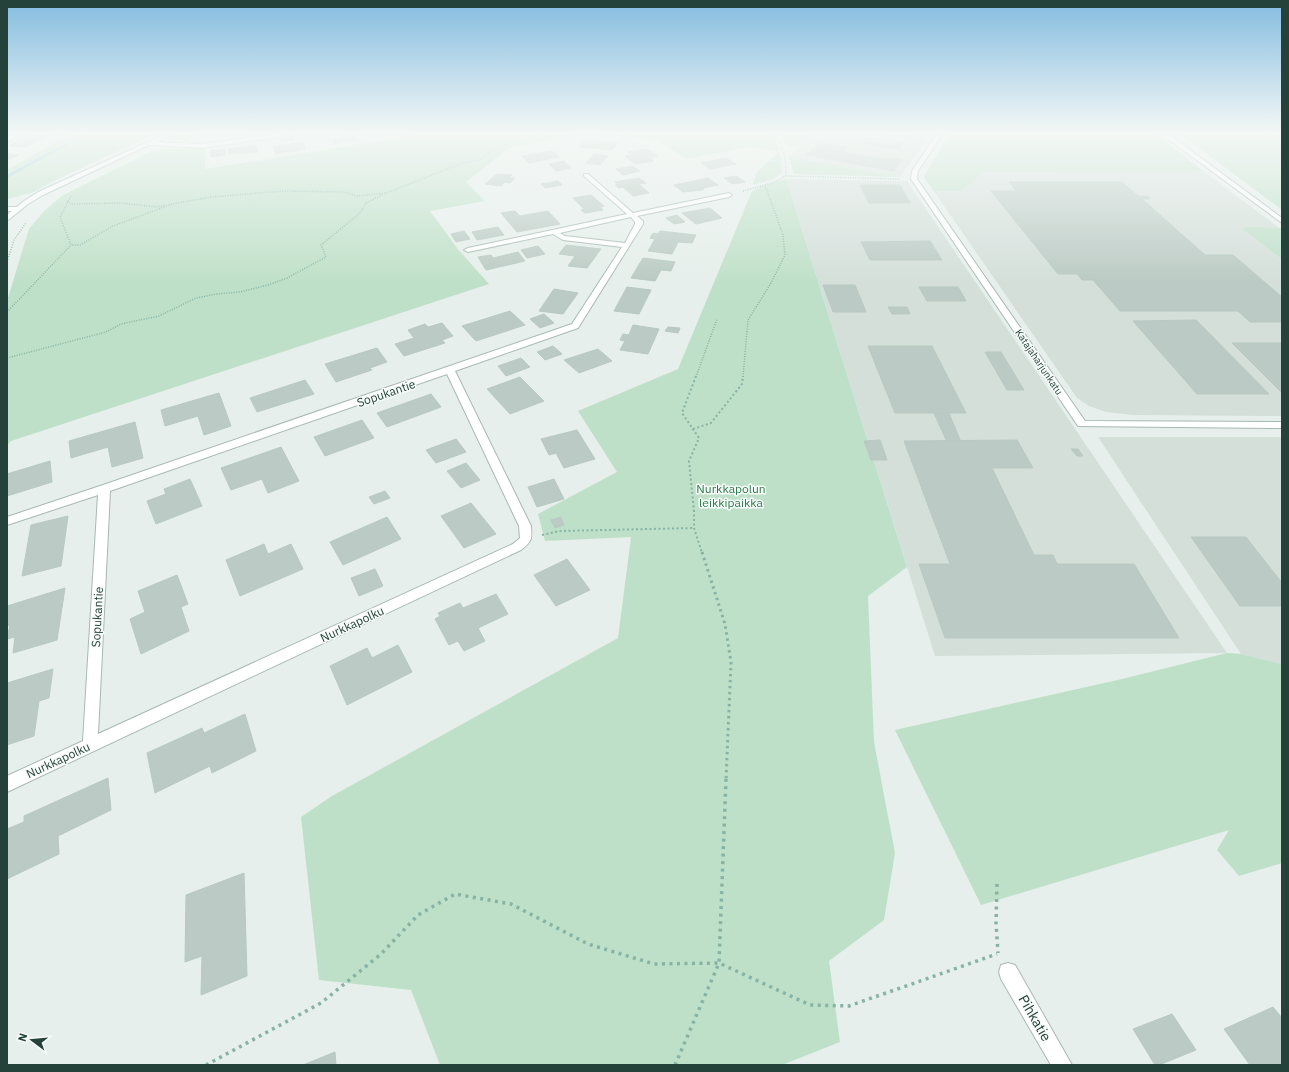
<svg xmlns="http://www.w3.org/2000/svg" width="1289" height="1072" font-family="'IBM Plex Sans',sans-serif">
	<style>
		.built { fill: #d4dfda }
		.green { fill: #bfe0c8 }
		.lines { fill: none; stroke-linecap: round; stroke-linejoin: round }
		.stream { fill: #8ec9d4; fill-rule: evenodd }
		.building { fill: #bbcac4; stroke: #b8c9c2 }
		.street-casing { stroke: #a8b8b2; stroke-width: 2 }
		.secondary-casing { stroke: #a4bbb3; stroke-width: 2 }
		.path-far3 { stroke: #86b3a5; stroke-width: 1.5; stroke-dasharray: 1 1.5; stroke-linecap: butt }
		.path-far2 { stroke: #86b3a5; stroke-width: 2; stroke-dasharray: 2 2.5; stroke-linecap: butt }
		.path-far1 { stroke: #86b3a5; stroke-width: 3; stroke-dasharray: 2.5 3.5; stroke-linecap: butt }
		.path { stroke: #86b3a5; stroke-width: 3.5; stroke-dasharray: 3 4.5; stroke-linecap: butt }
		.street { fill: #fff; fill-rule: evenodd }
		.secondary { fill: #fff; fill-rule: evenodd }
		.labels { text-anchor: middle; dominant-baseline: central; stroke-width: 3; stroke-linejoin: round; paint-order: stroke }
		.far-street-label { font-size: 10px; fill: #24423a; stroke: #f7fbf9 }
		.street-label { font-size: 12px; fill: #24423a; stroke: #f7fbf9 }
		.park-label { font-size: 12px; fill: #2d7a4b; stroke: #f7fbf9 }
		.near-street-label { font-size: 14px; fill: #24423a; stroke: #f7fbf9 }
	</style>
	<rect width="100%" height="100%" fill="#e6efeb"/>
	<g class="built">
		<path d="M812,133H931L900,177L789,157Z"/>
		<path d="M950,133H1155L1203,171L1282,230V416L1133,415L1106,412L1089,406L1077,398L924,177Z"/>
		<path d="M786,179L907,181L1227,653L935,656Z"/>
		<path d="M1098,437H1282V664L1241,654Z"/>
	</g>
	<g class="green">
		<path d="M72,133H157L64,176L31,193L7,199V170Z"/>
		<path d="M179,133H202L187,141L166,139Z"/>
		<path d="M429,133H583L509,148L466,182L485,201L430,211L457,248L489,284L11,441L7,445V301L29,229L45,210L63,195L152,151L165,149H205V169Z"/>
		<path d="M584,133H769C781,147 781,154 782,173C774,180 763,182 753,185L756,173L780,151L748,147L687,159L657,140Z"/>
		<path d="M779,133H812L798,147H789Z"/>
		<path d="M950,133H1155L1203,171L984,172L961,191H934L924,177Z"/>
		<path d="M1179,133H1282V210Z"/>
		<path d="M789,157L900,177L794,174Z"/>
		<path d="M786,179L907,567L868,596L874,742L895,853L884,920L829,961L840,1042L782,1065H440L411,990L319,980L301,817L332,796L618,638L631,537L545,541L538,514L617,472L578,411L678,369L752,191L765,185Z"/>
		<path d="M1245,227L1282,228V259L1243,229Z"/>
		<path d="M1227,653L1241,654L1282,664V863L1239,876L1217,850L1229,830L981,905L895,730L1122,679Z"/>
	</g>
	<g class="lines">
		<path class="stream" d="M85,133H89L7,178V175Z"/>
	</g>
	<g class="building">
		<path d="M886,133H915L912,139L885,134Z"/>
		<path d="M31,135H51L25,147L10,146L16,141Z"/>
		<path d="M354,135L357,140L335,144L332,139Z"/>
		<path d="M293,136L294,140L281,142L279,138Z"/>
		<path d="M868,137L903,143L899,149L862,143Z"/>
		<path d="M586,139L618,143L612,150L579,147Z"/>
		<path d="M303,142L306,149L276,154L273,147Z"/>
		<path d="M819,143L847,147L843,152L891,160L892,158L902,159L894,171L806,155Z"/>
		<path d="M256,145L258,152L230,154L228,149Z"/>
		<path d="M224,149L225,155L211,157L210,151Z"/>
		<path d="M647,149L658,156L650,158L654,161L635,164L625,156L632,155L628,152Z"/>
		<path d="M552,151L559,157L529,163L522,156Z"/>
		<path d="M7,154L18,155L10,159H7Z"/>
		<path d="M594,154L608,156L600,165L586,163Z"/>
		<path d="M726,158L736,164L710,169L701,163Z"/>
		<path d="M564,161L571,168L556,171L549,164Z"/>
		<path d="M633,166L640,171L623,175L616,169Z"/>
		<path d="M497,174L512,175L509,178H515L510,183L505,182L501,186L485,184Z"/>
		<path d="M736,176L745,182L733,184L724,178Z"/>
		<path d="M639,178L646,183L639,184L649,193L633,196L623,187L619,188L615,185L618,184L615,182Z"/>
		<path d="M708,178L718,185L704,188L703,190L683,192L674,185Z"/>
		<path d="M558,181L562,185L545,188L541,184Z"/>
		<path d="M1009,182H1122L1138,196L1149,197V199H1142L1205,255H1233L1282,297V322H1250L1238,311H1120L1093,280H1082L1077,274H1058L991,191H1016Z"/>
		<path d="M860,185H900L910,203H869Z"/>
		<path d="M591,195L604,206L600,207L603,210L585,213L581,210L584,209L573,198Z"/>
		<path d="M710,208L722,218L696,224L682,213Z"/>
		<path d="M515,211L520,216L548,211L560,224L517,232L501,213Z"/>
		<path d="M677,215L685,222L674,224L666,218Z"/>
		<path d="M498,227L504,235L477,240L472,232Z"/>
		<path d="M464,231L470,239L456,242L451,234Z"/>
		<path d="M660,231L696,235L692,243L678,242L672,254L648,251L655,239L650,238L653,233L658,234Z"/>
		<path d="M930,241L942,260H870L861,242Z"/>
		<path d="M566,245L601,249L587,268L568,266L575,256L559,254Z"/>
		<path d="M538,246L545,254L527,258L521,250Z"/>
		<path d="M518,252L525,261L486,270L478,257L491,255L493,258Z"/>
		<path d="M643,258L675,262L671,271L661,270L655,281L631,278Z"/>
		<path d="M823,285H855L866,312H833Z"/>
		<path d="M627,287L651,290L639,314L614,311Z"/>
		<path d="M919,287H958L966,301H927Z"/>
		<path d="M554,289L578,293L563,314L539,311Z"/>
		<path d="M888,307H907L910,314H892Z"/>
		<path d="M510,311L525,325L476,341L462,326Z"/>
		<path d="M544,314L554,323L540,328L530,319Z"/>
		<path d="M1196,320L1269,394H1197L1133,321Z"/>
		<path d="M442,323L453,336L442,340L445,343L404,356L395,344L414,338L408,330L425,324L428,327Z"/>
		<path d="M633,325L659,329L648,354L620,350L625,341L620,340L623,334L629,335Z"/>
		<path d="M668,327L680,328L678,333L665,331Z"/>
		<path d="M1232,343H1282V393Z"/>
		<path d="M553,346L562,354L545,360L537,352Z"/>
		<path d="M868,346H932L966,413H895Z"/>
		<path d="M377,348L387,362L370,368L372,370L336,382L325,364Z"/>
		<path d="M598,349L612,361L579,373L564,360Z"/>
		<path d="M985,352H1001L1024,390H1007Z"/>
		<path d="M521,358L530,367L506,376L498,366Z"/>
		<path d="M520,377L544,401L510,414L487,389Z"/>
		<path d="M305,380L314,394L257,412L250,398Z"/>
		<path d="M219,393L231,426L204,435L198,416L165,426L161,410Z"/>
		<path d="M431,394L441,407L387,427L377,413Z"/>
		<path d="M934,413H949L961,442H947Z"/>
		<path d="M362,420L374,438L325,456L314,437Z"/>
		<path d="M135,422L143,458L112,467L108,447L71,458L69,441Z"/>
		<path d="M577,430L595,459L564,468L556,453L549,455L541,439Z"/>
		<path d="M456,439L466,452L436,463L426,450Z"/>
		<path d="M880,440L887,460H871L864,441Z"/>
		<path d="M1017,440L1033,468H992L1034,555H1053L1057,564H1134L1179,638H945L919,564H950L904,441Z"/>
		<path d="M281,447L299,481L268,493L262,479L231,490L221,468Z"/>
		<path d="M1071,449H1078L1083,456H1077Z"/>
		<path d="M50,461L52,482L7,496V474Z"/>
		<path d="M466,463L480,480L461,488L447,471Z"/>
		<path d="M190,479L202,506L156,524L147,501L166,494L164,489Z"/>
		<path d="M554,479L564,499L537,507L528,487Z"/>
		<path d="M385,491L390,498L374,504L369,497Z"/>
		<path d="M471,503L496,534L464,548L441,516Z"/>
		<path d="M68,516L61,566L22,576L31,525Z"/>
		<path d="M387,517L401,539L343,565L330,542Z"/>
		<path d="M561,517L564,525L555,528L551,520Z"/>
		<path d="M1191,537H1246L1282,583V606H1240Z"/>
		<path d="M264,544L268,554L291,544L303,569L240,596L226,560Z"/>
		<path d="M567,559L590,590L556,606L534,575Z"/>
		<path d="M375,569L383,586L359,596L351,578Z"/>
		<path d="M177,575L188,604L181,607L189,631L141,654L130,619L145,612L138,591Z"/>
		<path d="M65,588L57,640L13,653L15,637L7,639L10,625L7,626V606Z"/>
		<path d="M496,594L508,614L478,628L485,641L464,651L458,641L449,645L435,619L440,616L438,613L460,603L463,608Z"/>
		<path d="M398,645L412,672L347,705L330,666L367,648L372,658Z"/>
		<path d="M53,669L49,698L39,701L34,736L7,745V683Z"/>
		<path d="M245,714L256,751L212,773L210,766L155,793L147,753L202,728L204,733Z"/>
		<path d="M108,778L111,810L58,836L59,854L7,879V829L24,822V816Z"/>
		<path d="M244,873L247,976L201,995L202,956L185,962L186,895Z"/>
		<path d="M1273,1007L1282,1018V1065H1250L1224,1029Z"/>
		<path d="M1172,1014L1196,1050L1159,1065H1155L1133,1029Z"/>
		<path d="M335,1052L336,1065H303Z"/>
	</g>
	<g class="lines">
		<g class="street-casing">
			<g id="street">
				<path d="M15,133H22L7,142V138Z"/>
				<path d="M167,133H174L157,142L202,144L280,133H294L291,135L202,148L150,145L147,143Z"/>
				<path d="M937,133H943L918,171L917,179L1085,421L1282,422V428L1078,426L911,179L912,171Z"/>
				<path d="M584,174H588L633,213L729,193L732,195L729,197L637,216L643,221V224L578,328L455,371L531,526C532,540 532,541 521,550L7,792V776L83,741L98,495L7,525V517L100,486L572,324L622,247L563,240L553,234L468,252L464,250L468,248L627,214L584,176ZM631,217L635,222V224L625,243L565,236L560,233ZM447,374L519,526L520,538L513,544L98,734L110,491Z"/>
				<path d="M7,207H17L20,209L17,211H7Z"/>
				<path d="M1008,963L1015,965L1072,1065H1051L1001,979L999,972L1001,965Z"/>
			</g>
		</g>
		<g class="secondary-casing">
			<g id="secondary">
				<path d="M1160,133H1167L1282,218V223Z"/>
				<path d="M148,142L153,143L43,195L28,204L7,221V215L24,201L38,192Z"/>
			</g>
		</g>
		<g class="path-far3">
			<path d="M620,133H639"/>
			<path d="M772,133C784,146 786,159 786,176"/>
			<path d="M743,191L772,183L786,176L900,179"/>
			<path d="M71,196L60,217L71,245H80L113,226L172,204L211,197L284,191L344,192L357,196L386,193L463,163L479,160L494,149L540,133"/>
			<path d="M67,202L72,204L121,203L157,207L166,205"/>
			<path d="M7,262L14,240L26,223"/>
			<path d="M7,312L71,245"/>
			<path d="M7,358L106,332L121,324L159,316L196,298L216,294L240,292L268,285L287,278L326,257L321,245L360,213L366,203L384,194"/>
			<path d="M696,377L717,319"/>
			<path d="M743,377L748,320L771,283L785,255L783,235L765,185"/>
		</g>
		<g class="path-far2">
			<path d="M696,376L682,413L699,438L689,461L694,511V528L702,553"/>
			<path d="M693,429L711,423L742,384L743,376"/>
			<path d="M542,535L559,531L694,528"/>
		</g>
		<path class="path-far1" d="M702,552L725,624L731,662L726,780"/>
		<g class="path">
			<path d="M997,884L996,923L998,953"/>
			<path d="M206,1065L321,1003L381,954L418,915L455,894L511,904L588,944L654,964L719,963L810,1005L849,1006L997,954"/>
			<path d="M675,1065L719,963L726,779"/>
		</g>
		<use href="#street" class="street"/>
		<use href="#secondary" class="secondary"/>
	</g>
	<linearGradient id="sky" x2="0" y2="1"><stop stop-color="#84bce0"/><stop offset="0.47" stop-color="#f4f8f6"/><stop offset="1" stop-color="#f4f8f6" stop-opacity="0"/></linearGradient>
	<rect width="1289" height="283" fill="url(#sky)"/>
	<g class="labels">
		<g class="far-street-label">
			<text transform="translate(1039 362) rotate(56)">Katajaharjunkatu</text>
		</g>
		<g class="street-label">
			<text transform="translate(386 393) rotate(-19)">Sopukantie</text>
			<text transform="translate(97 617) rotate(-87)">Sopukantie</text>
			<text transform="translate(352 624) rotate(-25)">Nurkkapolku</text>
			<text transform="translate(58 760) rotate(-25)">Nurkkapolku</text>
		</g>
		<g class="park-label">
			<text x="731" y="488">Nurkkapolun<tspan x="731" dy="14">leikkipaikka</tspan></text>
		</g>
		<g class="near-street-label">
			<text transform="translate(1035 1018) rotate(60)">Pihkatie</text>
		</g>
	</g>
	<rect width="1289" height="1072" fill="none" stroke="#24423a" stroke-width="16"/>
	<g transform="translate(32 1040) rotate(286)" stroke="#f7fbf9" stroke-width="3" paint-order="stroke">
	<path d="M0-3L7 15L0 10L-7 15Z" fill="#24423a"/>
	<text y="-6" font-size="11" font-weight="bold" text-anchor="middle" fill="#24423a">N</text>
	</g>
</svg>
